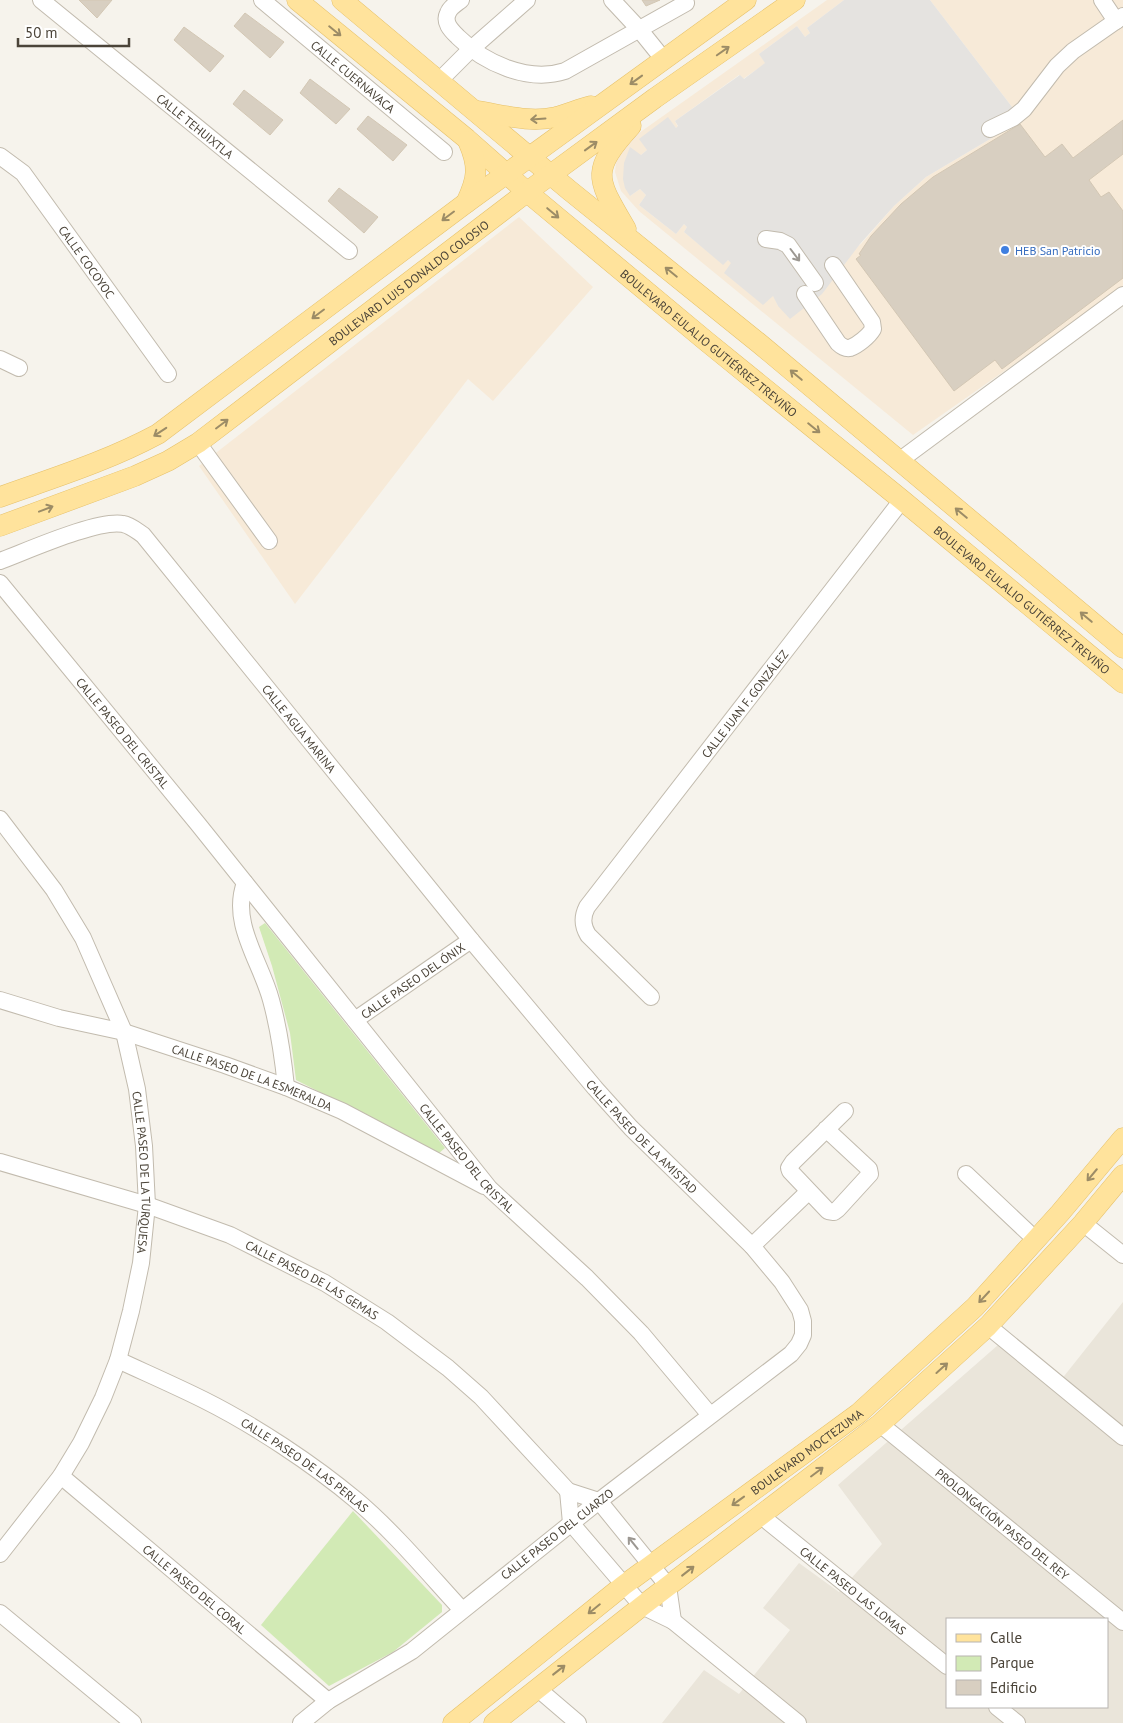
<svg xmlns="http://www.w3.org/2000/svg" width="1123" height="1723" font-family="'PT Sans',sans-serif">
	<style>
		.residential { fill: #eae5da; fill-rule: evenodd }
		.commercial { fill: #f7ead8 }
		.green { fill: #d2eab5 }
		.parking { fill: #e5e3e0 }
		.building { fill: #d8cfc1; stroke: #d3c7b4 }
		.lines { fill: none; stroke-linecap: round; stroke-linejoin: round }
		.minor-casing { stroke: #c2bbae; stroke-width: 18 }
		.major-casing { stroke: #e6c16a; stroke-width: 21 }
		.minor { stroke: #fff; stroke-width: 16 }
		.major { stroke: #ffe39c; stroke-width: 20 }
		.oneway { stroke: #9c8c66 }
		.oneway2 { stroke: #9c9892 }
		.shop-dot { fill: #3f7fe0; stroke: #fff; stroke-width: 2 }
		.labels { text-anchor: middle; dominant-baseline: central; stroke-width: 4; stroke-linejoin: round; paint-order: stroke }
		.street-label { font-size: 12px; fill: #4b4439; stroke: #fff }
		.shop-label { font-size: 12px; fill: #366cbe; stroke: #fff; text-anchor: start }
	</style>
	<rect width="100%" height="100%" fill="#f6f3ec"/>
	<path class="residential" d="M1123,1302V1723H662L704,1670L739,1694L790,1630L763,1608L799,1563L839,1592L882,1544L838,1485L998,1345L1053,1390ZM947,1619H1107V1707H947Z"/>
	<g class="commercial">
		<path d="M827,0H844L807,28L810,33L805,37L797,26L759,54L766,63L743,79L739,75L675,121L678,127L676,128L668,118L647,150L641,155L630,196L640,189L646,195L639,205L676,234L684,224L687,227L684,232L723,264L728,260L732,263L725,273L773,295L778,306L861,244L894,206L926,177L1022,120L930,0H1123V288L913,435L639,211L621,191L615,172L616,163L621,153L629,141L639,133Z"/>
		<path d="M519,217L593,287L493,401L468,379L295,604L199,466Z"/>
	</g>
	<g class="green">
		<path d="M265,923L445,1148L438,1154L381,1123L296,1080L290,1033L272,966L259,927Z"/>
		<path d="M353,1511L442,1605V1612L393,1652L329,1686L261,1625Z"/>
	</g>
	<path class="parking" d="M844,0H930L1022,120L926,177L894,206L860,244L822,294L790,319L778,306L773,296L763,305L724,273L731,263L728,260L723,265L684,232L687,227L684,224L676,234L639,205L646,195L640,189L630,196L625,188L623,179L624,163L630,147L641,155L647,150L639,139L668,117L676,128L678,126L675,121L740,75L744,79L765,63L759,54L797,26L805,37L810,33L807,28Z"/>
	<g class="building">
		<path d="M79,0H112L97,18Z"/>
		<path d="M642,0H660L646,6Z"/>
		<path d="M245,13L284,42L270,58L234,26Z"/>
		<path d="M184,27L224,56L210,72L174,40Z"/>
		<path d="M310,79L350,109L336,124L300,93Z"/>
		<path d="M244,90L283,120L270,135L233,104Z"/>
		<path d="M368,116L407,145L393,161L357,129Z"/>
		<path d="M1123,120V154L1089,180L1101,197L1109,192L1123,211V278L1002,369L995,360L954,391L856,259L861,255L859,254L871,236L901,204L933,177L1020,124L1045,157L1062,144L1073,158Z"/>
		<path d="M339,188L378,217L364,233L328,201Z"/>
	</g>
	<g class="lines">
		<g class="minor-casing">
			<g id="minor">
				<path id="s1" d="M41,0L349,251"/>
				<path id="s2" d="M262,0L444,152"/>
				<path d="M461,0C456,4 450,7 448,13C443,23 452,31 458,37C484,63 528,83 565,71L686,3"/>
				<path d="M612,0L639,29L664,60"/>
				<path d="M1102,0L1116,21"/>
				<path d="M439,81L470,50L527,0"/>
				<path d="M990,129L1013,118L1024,109L1057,66L1073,51L1123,16"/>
				<path id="s3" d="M0,156L23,173L168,374"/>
				<path d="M766,239L780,241L788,245L815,283"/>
				<path d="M805,294L838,343C841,346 846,349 850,348C858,345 869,336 873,329L872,322L833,265"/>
				<path d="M0,359L19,368"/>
				<path d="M198,443L269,541"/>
				<path d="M899,461L1123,295"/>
				<path id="s4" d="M0,561C27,551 98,519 123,524C130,525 137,531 143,535L471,940L595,1088L631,1128L752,1246L782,1282L800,1310L803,1321V1335L799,1344L791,1354L599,1501L412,1651L328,1701L301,1723"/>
				<path id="s5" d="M0,583L198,824L490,1189L587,1278L641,1333L710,1415"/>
				<path id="s6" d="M0,819L54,890L83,938L124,1032L137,1089L144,1146L147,1205L141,1263L131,1311L118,1360L103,1398L81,1443L61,1476L0,1554"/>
				<path d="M245,883C230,923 261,962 271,1000C279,1029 283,1057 286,1087"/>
				<path id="s7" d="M651,997L588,935C582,925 582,917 587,907L902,500"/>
				<path id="s8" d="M0,1000L59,1018L124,1032L225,1065L286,1087L342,1111L484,1186"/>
				<path id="s9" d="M355,1020L471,940"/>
				<path d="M826,1129L869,1169L870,1174L838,1209L834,1212L828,1211L790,1171L789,1168L793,1162L845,1111"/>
				<path id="s10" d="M0,1162L147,1205L230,1235L325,1283L387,1322L448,1368L481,1397L568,1491L599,1501L668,1586L673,1621"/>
				<path d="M966,1174L1036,1240"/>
				<path d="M1083,1223L1123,1255"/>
				<path d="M752,1246L808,1192"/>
				<path d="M988,1326L1123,1437"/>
				<path id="s11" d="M118,1360C146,1373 176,1386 204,1400C254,1425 313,1464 356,1500C395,1533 427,1572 462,1610"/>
				<path id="s12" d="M880,1424L1123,1622"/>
				<path id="s13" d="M61,1476L328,1701"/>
				<path d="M568,1491L571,1523L642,1606L673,1621L798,1723"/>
				<path id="s14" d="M760,1515L947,1666"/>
				<path d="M0,1613L133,1723"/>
				<path d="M537,1688L578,1723"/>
				<path d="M997,1707L1017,1723"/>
			</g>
		</g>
		<g class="major-casing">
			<g id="major">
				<path id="s15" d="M297,0L467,139L527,192L706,341L902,500L1123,683"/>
				<path d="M342,0L569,190L760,344L1123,648"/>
				<path d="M477,111C504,115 529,123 556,117C568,114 579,109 591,106"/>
				<path d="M466,203C478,178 479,166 468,141"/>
				<path d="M626,229C597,179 589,172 631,126"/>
				<path d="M0,497C53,478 108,461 158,434L466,203L746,0"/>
				<path id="s16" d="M0,526L135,476L168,461L198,443L527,192L655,98L795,0"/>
				<path id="s17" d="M453,1723L624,1585L859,1413L975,1307L1060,1213L1123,1138"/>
				<path d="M494,1723L642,1606L880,1424L988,1326L1083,1223L1123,1175"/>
			</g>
		</g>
		<use href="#minor" class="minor"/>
		<use href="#major" class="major"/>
	</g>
	<defs><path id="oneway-shaft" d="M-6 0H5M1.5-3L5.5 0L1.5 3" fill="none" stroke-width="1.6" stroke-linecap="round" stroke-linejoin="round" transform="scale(1.25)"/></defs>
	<g class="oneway">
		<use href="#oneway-shaft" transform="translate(335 31) rotate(39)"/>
		<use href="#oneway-shaft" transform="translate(723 51) rotate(-35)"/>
		<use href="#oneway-shaft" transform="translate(636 80) rotate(144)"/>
		<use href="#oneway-shaft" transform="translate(538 119) rotate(176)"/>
		<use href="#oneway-shaft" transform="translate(591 146) rotate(-36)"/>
		<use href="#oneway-shaft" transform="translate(553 213) rotate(40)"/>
		<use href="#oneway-shaft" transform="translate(448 216) rotate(143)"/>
		<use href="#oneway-shaft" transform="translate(671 272) rotate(-141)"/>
		<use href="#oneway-shaft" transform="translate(318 314) rotate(143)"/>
		<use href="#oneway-shaft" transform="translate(796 375) rotate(-140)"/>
		<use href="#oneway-shaft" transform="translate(222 424) rotate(-37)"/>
		<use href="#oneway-shaft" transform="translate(814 428) rotate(39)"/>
		<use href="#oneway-shaft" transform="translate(160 432) rotate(147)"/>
		<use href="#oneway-shaft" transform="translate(46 509) rotate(-21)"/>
		<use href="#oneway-shaft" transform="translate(961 513) rotate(-140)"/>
		<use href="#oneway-shaft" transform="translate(1086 617) rotate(-140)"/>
		<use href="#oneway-shaft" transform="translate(1092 1175) rotate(130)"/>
		<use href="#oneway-shaft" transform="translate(984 1297) rotate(133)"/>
		<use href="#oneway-shaft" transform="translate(942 1368) rotate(-42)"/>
		<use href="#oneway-shaft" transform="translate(817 1472) rotate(-37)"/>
		<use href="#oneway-shaft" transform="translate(738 1501) rotate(144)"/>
		<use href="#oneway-shaft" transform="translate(688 1571) rotate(-38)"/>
		<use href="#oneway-shaft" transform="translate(594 1609) rotate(141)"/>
		<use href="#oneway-shaft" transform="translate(559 1670) rotate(-38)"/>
	</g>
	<g class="oneway2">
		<use href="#oneway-shaft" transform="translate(795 255) rotate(53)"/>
		<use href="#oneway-shaft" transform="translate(633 1543) rotate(-129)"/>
	</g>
	<circle class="shop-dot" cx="1005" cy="250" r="5"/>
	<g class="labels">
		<g class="street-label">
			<text stroke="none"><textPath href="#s2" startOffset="119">CALLE CUERNAVACA</textPath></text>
			<text stroke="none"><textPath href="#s1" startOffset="199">CALLE TEHUIXTLA</textPath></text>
			<text stroke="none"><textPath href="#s3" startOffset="138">CALLE COCOYOC</textPath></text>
			<text stroke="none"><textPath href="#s16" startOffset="480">BOULEVARD LUIS DONALDO COLOSIO</textPath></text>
			<text stroke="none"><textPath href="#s15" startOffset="536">BOULEVARD EULALIO GUTIÉRREZ TREVIÑO</textPath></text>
			<text stroke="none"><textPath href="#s15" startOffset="941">BOULEVARD EULALIO GUTIÉRREZ TREVIÑO</textPath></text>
			<text stroke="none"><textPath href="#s7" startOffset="375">CALLE JUAN F. GONZÁLEZ</textPath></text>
			<text stroke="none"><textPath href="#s4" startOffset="401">CALLE AGUA MARINA</textPath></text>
			<text stroke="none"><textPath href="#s5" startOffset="194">CALLE PASEO DEL CRISTAL</textPath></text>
			<text stroke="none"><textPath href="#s9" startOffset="70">CALLE PASEO DEL ÓNIX</textPath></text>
			<text stroke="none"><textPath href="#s8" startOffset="264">CALLE PASEO DE LA ESMERALDA</textPath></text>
			<text stroke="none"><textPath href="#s4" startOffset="934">CALLE PASEO DE LA AMISTAD</textPath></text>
			<text stroke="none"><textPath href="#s5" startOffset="741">CALLE PASEO DEL CRISTAL</textPath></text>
			<text stroke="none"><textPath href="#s6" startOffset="390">CALLE PASEO DE LA TURQUESA</textPath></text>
			<text stroke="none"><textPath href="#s10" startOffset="335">CALLE PASEO DE LAS GEMAS</textPath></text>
			<text stroke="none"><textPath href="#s17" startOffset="446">BOULEVARD MOCTEZUMA</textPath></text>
			<text stroke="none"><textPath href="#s11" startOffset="215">CALLE PASEO DE LAS PERLAS</textPath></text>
			<text stroke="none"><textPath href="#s12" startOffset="158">PROLONGACIÓN PASEO DEL REY</textPath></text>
			<text transform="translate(557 1534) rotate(-38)">CALLE PASEO DEL CUARZO</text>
			<text stroke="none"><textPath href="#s13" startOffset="175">CALLE PASEO DEL CORAL</textPath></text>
			<text stroke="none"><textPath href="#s14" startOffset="120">CALLE PASEO LAS LOMAS</textPath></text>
		</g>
		<g class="shop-label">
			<text x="1015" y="250">HEB San Patricio</text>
		</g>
	</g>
	<rect x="946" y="1618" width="162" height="90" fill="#ffffff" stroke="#b7b4b0"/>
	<rect x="956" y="1634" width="25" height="8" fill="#ffe39c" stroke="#b7b4b0"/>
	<text x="990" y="1643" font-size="15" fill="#4b4439">Calle</text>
	<rect x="956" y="1656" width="25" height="15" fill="#d2eab5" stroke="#b7b4b0"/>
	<text x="990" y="1668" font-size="15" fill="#4b4439">Parque</text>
	<rect x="956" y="1680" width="25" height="15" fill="#d8cfc1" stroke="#b7b4b0"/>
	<text x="990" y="1693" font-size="15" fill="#4b4439">Edificio</text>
	<path d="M18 38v8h111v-8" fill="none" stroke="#4b4439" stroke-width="2.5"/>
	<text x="25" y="38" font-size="15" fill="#4b4439" stroke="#ffffff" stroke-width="4" paint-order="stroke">50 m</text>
</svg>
